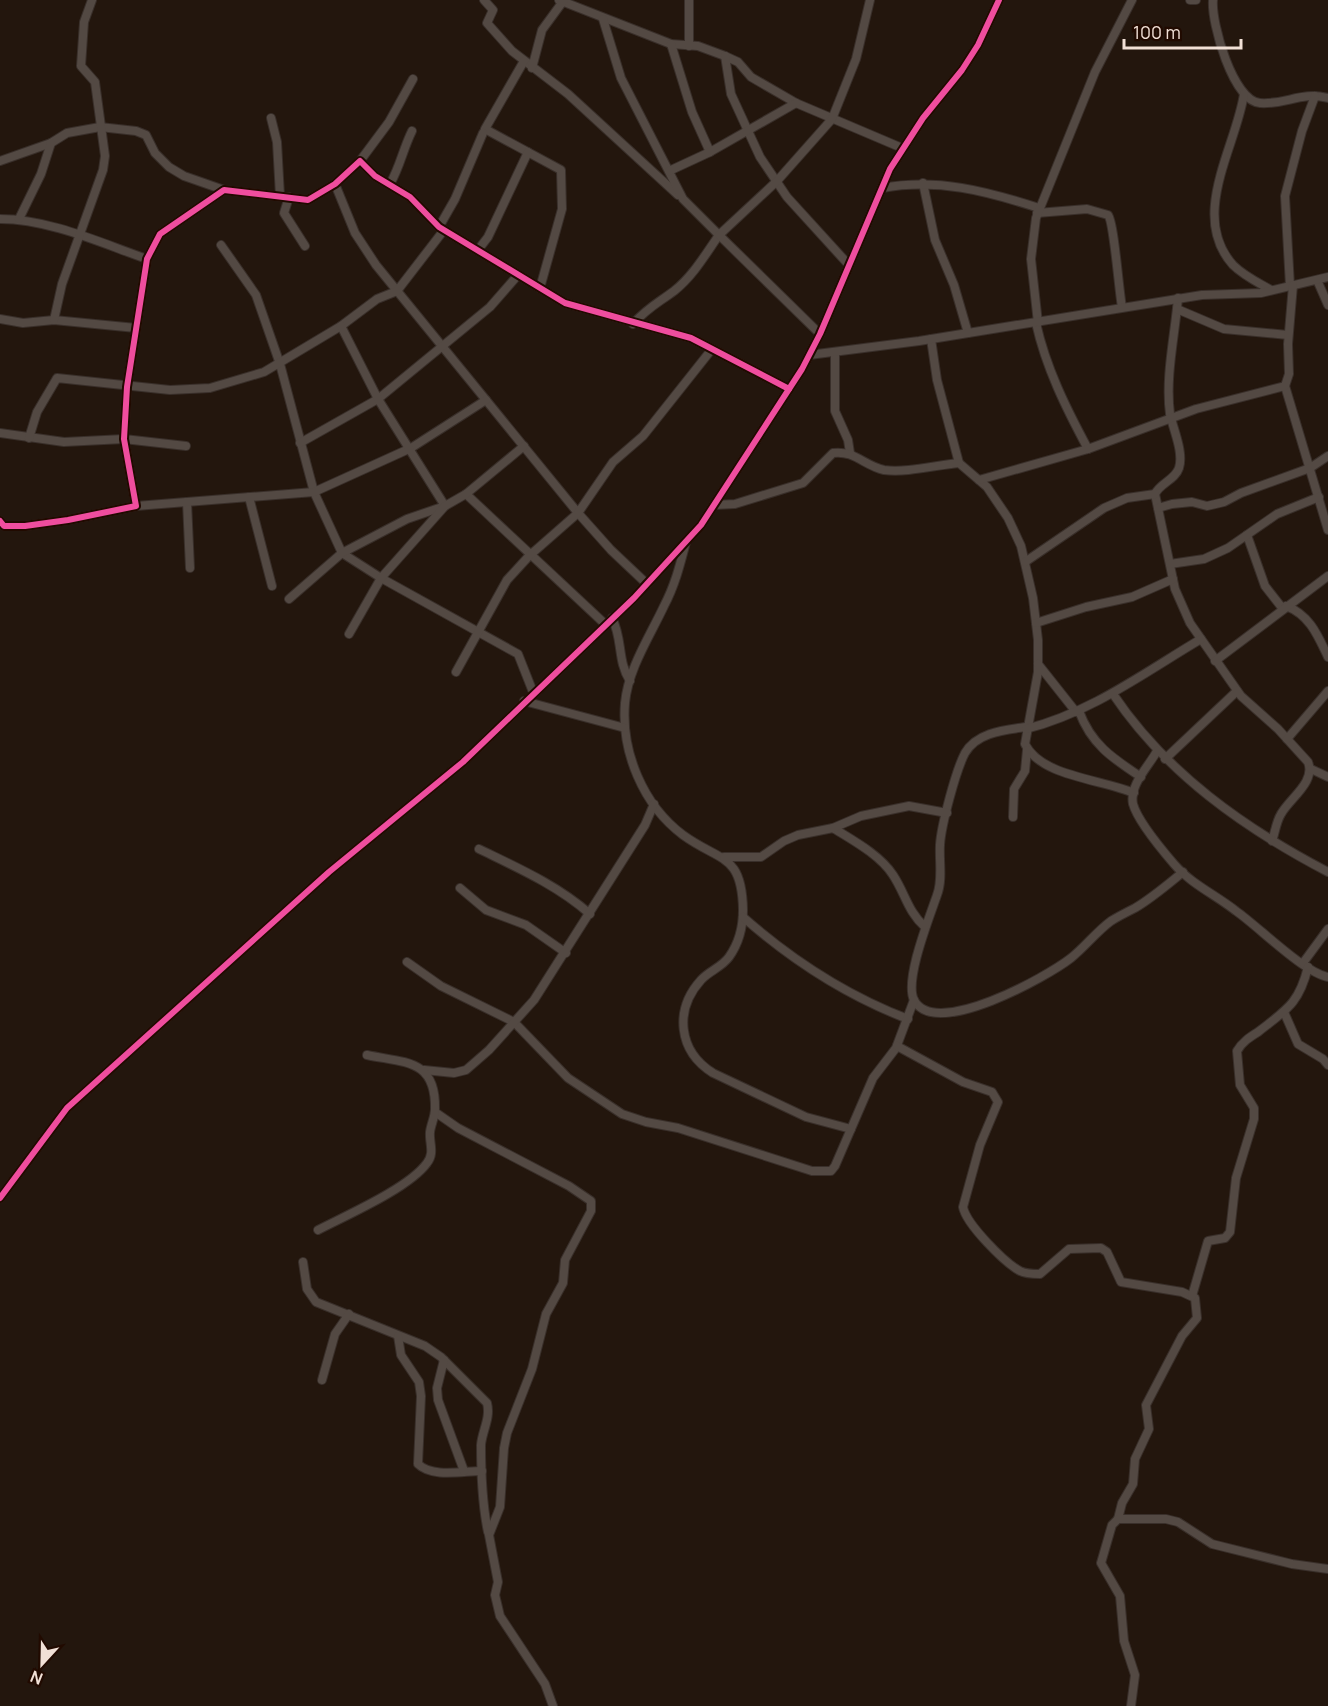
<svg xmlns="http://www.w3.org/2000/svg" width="1328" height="1706" font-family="Manrope,sans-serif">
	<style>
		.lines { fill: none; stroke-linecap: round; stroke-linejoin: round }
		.street-casing { stroke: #392f2a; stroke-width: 10 }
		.street { stroke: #534943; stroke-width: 8 }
		.cycleway-casing { stroke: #210a00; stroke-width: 10 }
		.cycleway { stroke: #ef4d9e; stroke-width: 6 }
	</style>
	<rect width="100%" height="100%" fill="#23160d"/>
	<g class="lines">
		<g class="street-casing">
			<g id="street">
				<path d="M484,0L493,10L487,23L512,51L568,94L678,195"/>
				<path d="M559,0L671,44L698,46L725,56L738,62L751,77L796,103L902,148"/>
				<path d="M689,0V46"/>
				<path d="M1190,0H1196"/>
				<path d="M1213,0C1211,23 1233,101 1260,103C1286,105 1301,91 1328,98"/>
				<path d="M603,19L621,78L683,199L719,235C705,255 693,276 674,291C658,303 647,308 633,324"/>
				<path d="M671,44L692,112L710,152"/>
				<path d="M725,56L731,94L760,157L787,197L848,264"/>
				<path d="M524,61L485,129L561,170L562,209L540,288"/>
				<path d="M532,68L542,30L564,0"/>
				<path d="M1244,94C1236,147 1189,216 1233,265C1244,276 1259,283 1271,290"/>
				<path d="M271,118L277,142L280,196"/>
				<path d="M0,161L51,143L67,133L100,127L136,131L146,135L155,153L169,167L184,176L224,190"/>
				<path d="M360,161L389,122L413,79"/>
				<path d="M669,171L710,152L796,103"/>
				<path d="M923,183L935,240L954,285L968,333"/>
				<path d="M335,184L355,233L376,265L578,513L611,550L647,584"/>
				<path d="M390,184C400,167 403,149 412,131"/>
				<path d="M882,188C938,178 986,191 1039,208"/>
				<path d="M289,197L284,213L305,246"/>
				<path d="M1037,213L1087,209L1108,215C1114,222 1119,292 1122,307"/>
				<path d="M0,219C49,219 101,243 147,259"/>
				<path d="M19,219L41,174L51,143"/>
				<path d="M439,227L455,199L483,133"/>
				<path d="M221,245L256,295L280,364L314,492L342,553L381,578L518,654L533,692"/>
				<path d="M478,250L488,237L528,152"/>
				<path d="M1317,280L1328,305"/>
				<path d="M1290,286L1285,196L1302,131L1315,96"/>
				<path d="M1178,298C1175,335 1165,377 1170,414C1173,429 1184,452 1179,468C1175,480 1160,483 1155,494L1175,589L1190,623L1241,696L1278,729L1308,762C1316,782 1290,798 1281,814C1276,822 1275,833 1272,841"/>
				<path d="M1177,309L1224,329L1288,335"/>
				<path d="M0,319L23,323L54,320L136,328"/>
				<path d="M54,320L62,284L103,170L105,156L95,82L81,66L84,22L92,0"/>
				<path d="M1036,323C1046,368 1066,408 1088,449"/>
				<path d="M1038,323L1031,259L1036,218L1095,72L1132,0"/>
				<path d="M820,334L719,235L777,181L832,119L856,59L870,0"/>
				<path d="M931,339L937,380L959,463L987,487L1008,518L1021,546L1033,598L1038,640V672L1025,744C1041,777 1102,779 1134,793"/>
				<path d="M835,352V411L848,440L850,453"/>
				<path d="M809,355L919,341L1202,295L1261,293L1328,277"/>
				<path d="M1285,386L1328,530"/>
				<path d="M0,433L64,442L124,439L186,446"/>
				<path d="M29,438L37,412L57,378L170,390L210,388L264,372L341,326L377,299L397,291L444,230"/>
				<path d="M300,443L378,399L490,307L518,275"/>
				<path d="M979,480L1088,449L1196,409L1285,386L1289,374L1288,344L1293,285"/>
				<path d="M466,494L605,624"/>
				<path d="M249,497L272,586"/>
				<path d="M187,502L190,568"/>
				<path d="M714,505L735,504L803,483L833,453C854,450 865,466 884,470C907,473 936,465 959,463"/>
				<path d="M136,506L314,492L411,448L486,400"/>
				<path d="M1158,508L1172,504L1192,502L1207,506L1224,502L1241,493L1310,468L1328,456"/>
				<path d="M0,521L4,526H25L68,520L136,506L124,439L127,387L147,259L160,234L224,190L308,200L335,184L360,161L375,176L410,197L439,227L565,303L691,338L789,389"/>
				<path d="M1247,535L1265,586L1283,609"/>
				<path d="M686,542C680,565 675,585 664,606C650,636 628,669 625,703C621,752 643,805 683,835C720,862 742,853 743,910C743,927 739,943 729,957C722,967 709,971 701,980C674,1010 678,1051 713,1073L806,1117L851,1129"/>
				<path d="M1025,562L1104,508L1127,498L1155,494"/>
				<path d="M1170,564L1204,559L1228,548L1277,514L1319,497"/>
				<path d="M289,599L342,553L407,519L445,506L378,399L341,326"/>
				<path d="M1286,606C1310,615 1318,636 1328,657"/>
				<path d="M612,618C623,639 617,661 630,681"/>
				<path d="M1036,623L1086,607L1132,597L1173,579"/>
				<path d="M349,634L381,578L445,506L466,494L524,446"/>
				<path d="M1215,661L1328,576"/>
				<path d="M1038,664L1076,712"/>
				<path d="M456,672L507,580L529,556L578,513L613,462L643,436L712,349"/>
				<path d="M1113,694C1166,773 1244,828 1328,872"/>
				<path d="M524,701L625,728"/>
				<path d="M1079,711C1091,744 1112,758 1141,777"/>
				<path d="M1026,727C1005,730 977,732 965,753C956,770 941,826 940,845C939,861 943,880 937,895C930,916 904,980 914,1000C935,1040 1048,976 1071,958C1085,947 1096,932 1111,921C1119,916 1127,912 1135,908C1152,898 1167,885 1183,872"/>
				<path d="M1026,729C1092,712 1142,674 1201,639"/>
				<path d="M1287,739L1328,691"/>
				<path d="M1157,751C1149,766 1129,785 1133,804C1138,822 1162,850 1174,864C1191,884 1216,895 1236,911C1259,927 1303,972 1328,977"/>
				<path d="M1165,759L1237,691"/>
				<path d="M1311,769L1328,777"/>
				<path d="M1013,817L1014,789L1025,771L1027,750"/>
				<path d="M833,828C854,841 880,855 893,875C905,893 908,912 925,927"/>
				<path d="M479,849C518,868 557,885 590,914"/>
				<path d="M724,857H761L784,841L798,835L833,828L861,816L909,806L947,813"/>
				<path d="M460,888L486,910L526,925L566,953"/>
				<path d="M743,917C793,961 845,995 908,1019"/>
				<path d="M407,962L441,986L514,1022L568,1078L622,1114L646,1122L678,1128L812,1171H831L835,1166L873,1078L896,1048L914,1000"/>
				<path d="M1303,963L1328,929"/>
				<path d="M1284,1012L1298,1044L1323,1059L1328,1065"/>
				<path d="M897,1046L963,1082L992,1092L998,1102L980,1145L963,1207C966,1224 1005,1263 1020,1271C1026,1274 1033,1274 1040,1274L1069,1249L1101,1248L1107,1252L1121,1282L1182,1292L1195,1298L1197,1318L1182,1336L1146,1405L1149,1429L1135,1459L1133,1484L1122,1503L1118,1519"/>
				<path d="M424,1070L454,1073L466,1070L489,1050L534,1000L645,825L654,804"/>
				<path d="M435,1112L458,1128L569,1186L591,1201V1211L565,1260L563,1283L546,1314L532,1369L507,1433L504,1448L500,1507L489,1535L498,1582L495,1595L500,1616L545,1684L553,1706"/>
				<path d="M0,1198L67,1108L329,872L463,762L634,598L701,525L802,369L820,334L890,169L923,118L962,70L978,45L999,0"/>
				<path d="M318,1230C347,1215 409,1188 427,1163C435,1153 429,1143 430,1132C431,1124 435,1117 435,1109C436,1059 405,1063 367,1055"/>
				<path d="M303,1262L307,1289L316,1302L425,1346L441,1357L487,1403C491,1418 482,1431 481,1445C481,1474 482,1503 488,1532"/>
				<path d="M1192,1296L1208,1241L1225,1238L1230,1232L1236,1178L1254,1119V1108L1240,1085L1237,1051C1242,1042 1250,1037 1258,1032C1286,1010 1299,1004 1308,967"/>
				<path d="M398,1336L401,1355L419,1382L421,1396L418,1464C432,1478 463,1471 482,1471"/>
				<path d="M444,1360L437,1388L438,1400L464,1471"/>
				<path d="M322,1380L335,1334L349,1314"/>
				<path d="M1131,1706L1135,1675L1124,1641L1120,1596L1101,1563L1112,1525L1118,1519H1166L1178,1522L1212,1544L1292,1564L1328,1569"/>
			</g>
		</g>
		<use href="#street" class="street"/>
		<g class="cycleway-casing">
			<g id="cycleway">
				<path d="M0,521L4,526H25L68,520L136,506L124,439L127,387L147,259L160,234L224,190L308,200L335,184L360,161L375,176L410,197L439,227L565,303L691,338L789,389"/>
				<path d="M0,1198L67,1108L329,872L463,762L634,598L701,525L802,369L820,334L890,169L923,118L962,70L978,45L999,0"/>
			</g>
		</g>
		<use href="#cycleway" class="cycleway"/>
	</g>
	<g transform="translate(42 1664) rotate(202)" stroke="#210a00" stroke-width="4.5" paint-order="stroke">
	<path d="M0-4.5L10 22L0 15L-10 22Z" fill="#f1e0d6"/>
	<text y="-9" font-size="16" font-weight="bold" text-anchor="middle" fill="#f1e0d6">N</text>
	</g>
	<path d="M1124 39v9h117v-9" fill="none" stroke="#f1e0d6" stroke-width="3"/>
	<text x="1133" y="39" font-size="18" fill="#f1e0d6" stroke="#210a00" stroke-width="4.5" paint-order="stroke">100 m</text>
</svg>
